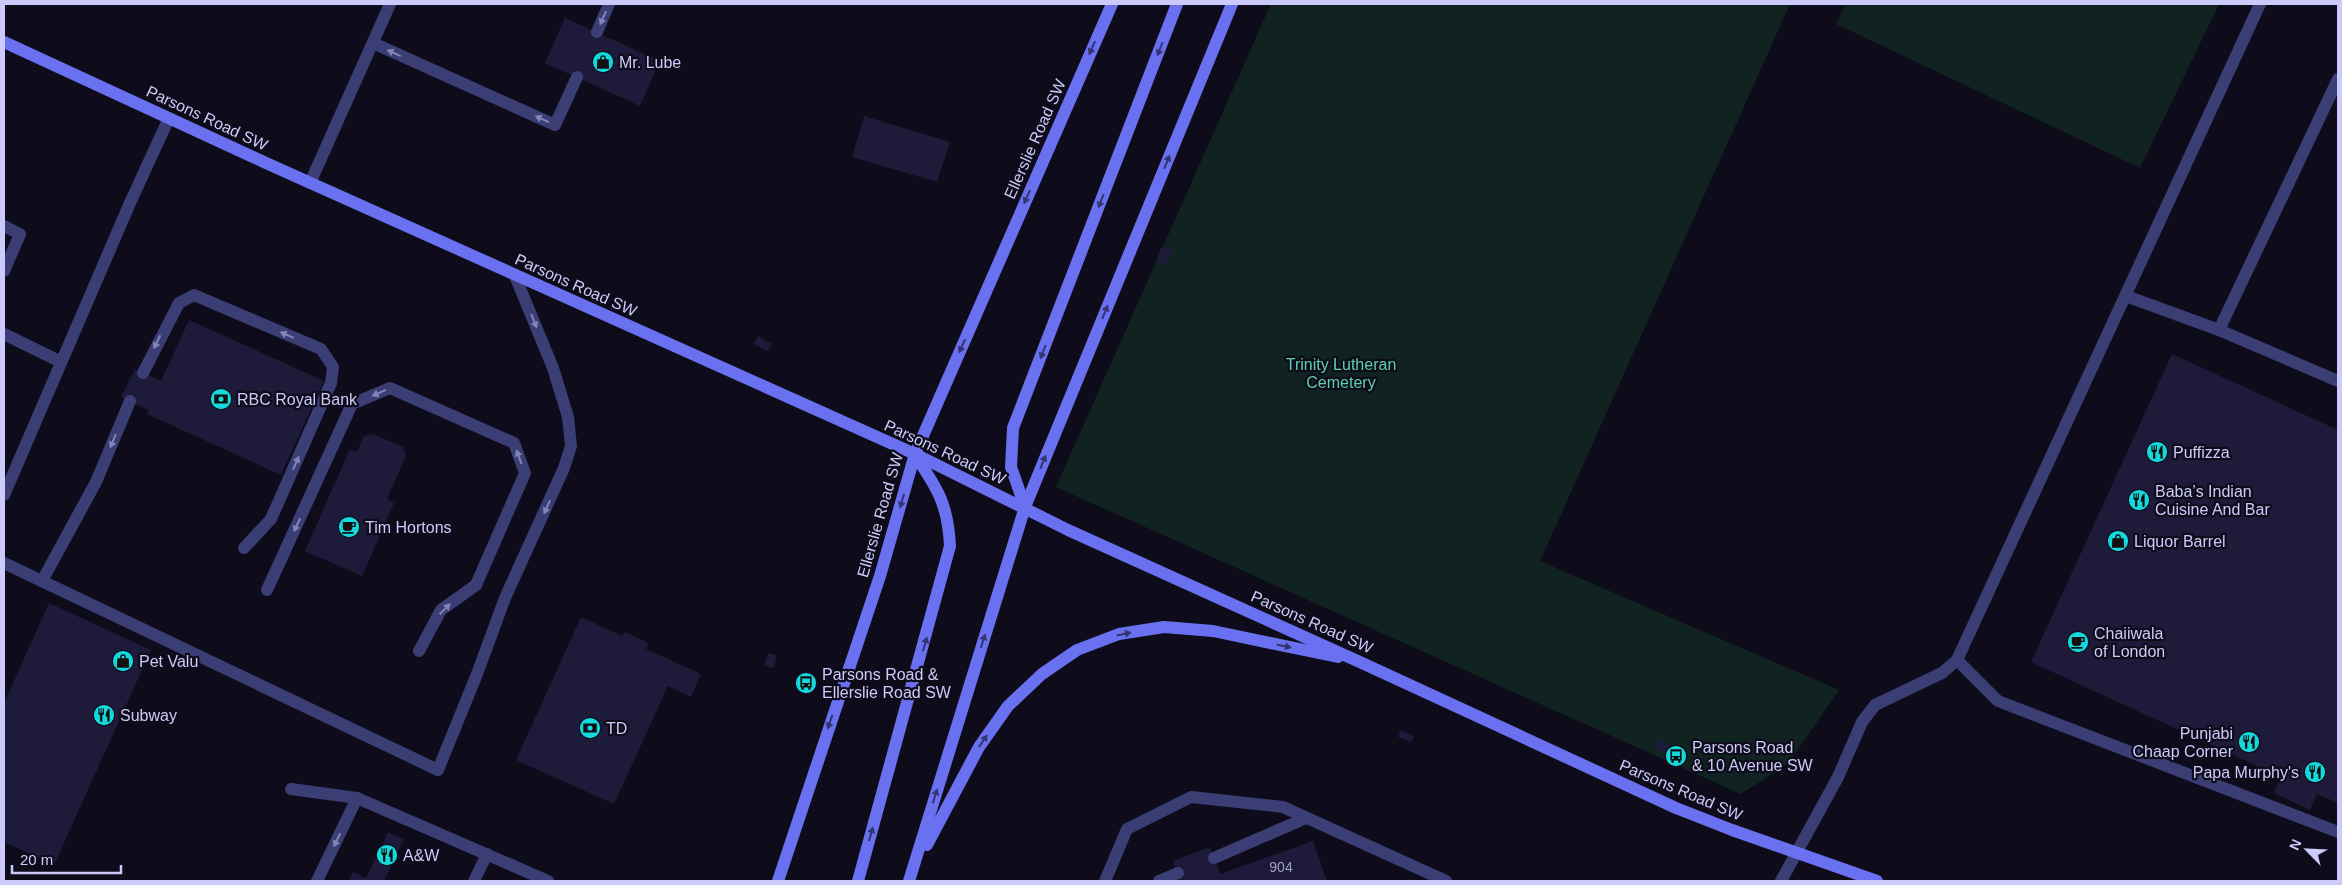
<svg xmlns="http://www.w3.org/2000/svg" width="2342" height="885" font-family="Helvetica,sans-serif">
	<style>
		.green { fill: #102321 }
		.building { fill: #1e1a39 }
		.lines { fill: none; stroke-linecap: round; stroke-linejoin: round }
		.service { stroke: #3b3e75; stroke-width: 12 }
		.secondary { stroke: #6a71f1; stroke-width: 12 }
		.oneway { fill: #8484b8 }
		.oneway2 { fill: #333470 }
		.labels { text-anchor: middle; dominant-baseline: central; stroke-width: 4.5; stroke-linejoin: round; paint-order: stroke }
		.number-label { font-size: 14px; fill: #a09eca }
		.poi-label { font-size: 16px; fill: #cccafa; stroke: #0e0c1a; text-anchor: start }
		.street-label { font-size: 16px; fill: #cccafa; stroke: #0e0c1a }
		.park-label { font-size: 16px; fill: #5ed2ac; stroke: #0e0c1a }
	</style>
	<rect width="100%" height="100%" fill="#0e0c1a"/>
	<g class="green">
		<path d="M1271,4H1790L1540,561L1839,690L1788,764L1741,794L1056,487Z"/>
		<path d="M1846,4H2219L2140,168L1836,24Z"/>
	</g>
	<g class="building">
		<path d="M565,18L660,61L640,106L545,63Z"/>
		<path d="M864,116L950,142L937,182L852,157Z"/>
		<path d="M1162,246L1172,250L1167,265L1156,261Z"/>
		<path d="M189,320L324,381L281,475L147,414L148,410L121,397L135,369L161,381Z"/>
		<path d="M758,336L772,344L768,351L754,344Z"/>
		<path d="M2172,354L2338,430V803L2317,794L2310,810L2274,793L2281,777L2031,662Z"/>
		<path d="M373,434L403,447L406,456L387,499L394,503L362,576L305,551L350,449L357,452L364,436Z"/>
		<path d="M49,603L151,650L54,865L4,842V703Z"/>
		<path d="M581,617L622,636L625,632L649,643L646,649L701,674L691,697L668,686L614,804L516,760Z"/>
		<path d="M768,653L777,655L774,668L764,666Z"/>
		<path d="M1401,730L1414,736L1411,742L1398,737Z"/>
		<path d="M1658,740L1670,745L1667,753L1655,748Z"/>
		<path d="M388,832L404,839L384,881H348L353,872L366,878Z"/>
		<path d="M1313,841L1327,881H1180L1173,861L1210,847L1220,874Z"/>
	</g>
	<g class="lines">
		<g class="service">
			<path d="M597,32L609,4"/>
			<path d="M373,43L555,125L577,77"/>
			<path d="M310,183L390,4"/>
			<path d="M4,226L20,234L4,271"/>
			<path d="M2126,296L2219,330L2338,381"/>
			<path d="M2219,330L2338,79"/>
			<path d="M4,334L61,362"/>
			<path d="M143,373L179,303L194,295L321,349L333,367L331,383L271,519L244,548"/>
			<path d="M4,495L130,203L169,118"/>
			<path d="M4,563L438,770L477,674L505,598L564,468L571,446L568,417L553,368L515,276"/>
			<path d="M42,581L96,482L130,401"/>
			<path d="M267,590L352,404L390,388L514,443L525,473L476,585L441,610L419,651"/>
			<path d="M1957,660L1998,701L2338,832"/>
			<path d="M291,789L357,798L548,881"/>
			<path d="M1214,858L1306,818"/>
			<path d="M317,881L357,798"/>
			<path d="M474,881L487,854"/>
			<path d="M1105,881L1127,829L1191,797L1283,807L1446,881"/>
			<path d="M1159,881L1178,873"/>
			<path d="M1781,881L1838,777L1862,722L1875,705L1942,673L1957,660L2260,4"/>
		</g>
		<g class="secondary">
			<path d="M4,42L266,163L915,454L1068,530L1362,663L1676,808L1732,830L1877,881"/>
			<path d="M1025,507L1011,467L1013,428L1177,4"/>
			<path d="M927,845L979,747L1008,706L1042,674L1077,650L1119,634L1164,627L1213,631L1338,657"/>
			<path d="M778,881L880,576L915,454L1112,4"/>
			<path d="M858,881L950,546C948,505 938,489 915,455"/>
			<path d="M909,881L1025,507L1232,4"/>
		</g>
	</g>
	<defs><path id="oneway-solid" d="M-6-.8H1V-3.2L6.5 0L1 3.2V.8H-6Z" transform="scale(1.25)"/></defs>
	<g class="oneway">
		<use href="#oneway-solid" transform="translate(603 18) rotate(114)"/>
		<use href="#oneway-solid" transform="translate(394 53) rotate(-156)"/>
		<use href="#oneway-solid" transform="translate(542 119) rotate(-156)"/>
		<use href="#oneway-solid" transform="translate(534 321) rotate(68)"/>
		<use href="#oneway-solid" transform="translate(287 335) rotate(-157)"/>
		<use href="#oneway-solid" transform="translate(157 342) rotate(116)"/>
		<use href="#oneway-solid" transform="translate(379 393) rotate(156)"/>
		<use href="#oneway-solid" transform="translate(113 441) rotate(113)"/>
		<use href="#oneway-solid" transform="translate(519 457) rotate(-110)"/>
		<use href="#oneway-solid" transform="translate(296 463) rotate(-66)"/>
		<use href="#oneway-solid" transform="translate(547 507) rotate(114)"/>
		<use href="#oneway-solid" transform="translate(297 525) rotate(115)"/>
		<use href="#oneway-solid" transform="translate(445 609) rotate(-44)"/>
		<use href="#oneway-solid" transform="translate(337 840) rotate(116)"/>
	</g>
	<g class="oneway2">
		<use href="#oneway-solid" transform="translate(1092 48) rotate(114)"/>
		<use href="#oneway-solid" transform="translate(1160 49) rotate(111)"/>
		<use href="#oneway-solid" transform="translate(1167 162) rotate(-68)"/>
		<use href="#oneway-solid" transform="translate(1027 197) rotate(114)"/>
		<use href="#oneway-solid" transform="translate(1101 201) rotate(111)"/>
		<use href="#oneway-solid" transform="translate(1105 312) rotate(-68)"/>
		<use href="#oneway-solid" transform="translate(962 346) rotate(114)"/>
		<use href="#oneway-solid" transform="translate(1043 352) rotate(111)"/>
		<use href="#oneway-solid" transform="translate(1043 462) rotate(-68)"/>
		<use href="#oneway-solid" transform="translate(902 501) rotate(106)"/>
		<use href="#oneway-solid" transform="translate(1124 634) rotate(-12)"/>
		<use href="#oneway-solid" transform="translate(983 641) rotate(-73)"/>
		<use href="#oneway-solid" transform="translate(925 644) rotate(-74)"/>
		<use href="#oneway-solid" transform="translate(1284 646) rotate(12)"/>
		<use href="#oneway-solid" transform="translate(830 722) rotate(109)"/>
		<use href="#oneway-solid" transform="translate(983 741) rotate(-55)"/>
		<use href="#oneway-solid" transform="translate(935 796) rotate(-73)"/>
		<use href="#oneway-solid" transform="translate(871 834) rotate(-74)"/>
	</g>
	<defs>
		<g id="shop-disc" transform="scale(1.125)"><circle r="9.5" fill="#14d8dc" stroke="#0e0c1a"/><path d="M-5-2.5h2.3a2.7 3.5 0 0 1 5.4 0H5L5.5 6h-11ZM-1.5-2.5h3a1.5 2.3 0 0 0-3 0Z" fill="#111"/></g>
		<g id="bank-disc" transform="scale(1.125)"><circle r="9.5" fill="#14d8dc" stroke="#0e0c1a"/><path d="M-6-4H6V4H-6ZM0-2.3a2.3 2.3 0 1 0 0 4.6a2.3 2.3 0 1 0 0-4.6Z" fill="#111"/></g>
		<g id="restaurant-disc" transform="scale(1.125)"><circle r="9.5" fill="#14d8dc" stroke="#0e0c1a"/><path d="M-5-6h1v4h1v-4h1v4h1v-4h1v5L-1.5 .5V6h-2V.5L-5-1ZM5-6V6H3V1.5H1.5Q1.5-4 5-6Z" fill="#111"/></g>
		<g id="cafe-disc" transform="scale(1.125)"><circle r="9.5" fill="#14d8dc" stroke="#0e0c1a"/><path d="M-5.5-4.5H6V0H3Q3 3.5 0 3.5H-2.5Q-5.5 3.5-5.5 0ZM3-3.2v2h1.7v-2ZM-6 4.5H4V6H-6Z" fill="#111"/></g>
		<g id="bus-disc" transform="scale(1.125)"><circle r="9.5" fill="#14d8dc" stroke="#0e0c1a"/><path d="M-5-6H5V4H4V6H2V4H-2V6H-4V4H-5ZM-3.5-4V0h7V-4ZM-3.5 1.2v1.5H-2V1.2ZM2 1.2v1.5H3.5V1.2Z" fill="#111"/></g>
	</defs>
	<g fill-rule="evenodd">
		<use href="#shop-disc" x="603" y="62"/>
		<use href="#bank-disc" x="221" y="399"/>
		<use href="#restaurant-disc" x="2157" y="452"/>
		<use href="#restaurant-disc" x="2139" y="500"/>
		<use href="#cafe-disc" x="349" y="527"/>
		<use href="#shop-disc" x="2118" y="541"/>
		<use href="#cafe-disc" x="2078" y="642"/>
		<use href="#shop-disc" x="123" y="661"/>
		<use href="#bus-disc" x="806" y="683"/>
		<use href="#restaurant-disc" x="104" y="715"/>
		<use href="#bank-disc" x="590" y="728"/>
		<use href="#restaurant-disc" x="2249" y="742"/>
		<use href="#bus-disc" x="1676" y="756"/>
		<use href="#restaurant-disc" x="2315" y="772"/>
		<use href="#restaurant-disc" x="387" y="855"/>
	</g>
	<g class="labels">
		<g class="number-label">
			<text x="1281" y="867">904</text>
		</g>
		<g class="poi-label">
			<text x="619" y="62">Mr. Lube</text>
			<text x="237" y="399">RBC Royal Bank</text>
			<text x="2173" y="452">Puffizza</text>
			<text x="2155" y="491">Baba’s Indian<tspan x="2155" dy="18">Cuisine And Bar</tspan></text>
			<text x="365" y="527">Tim Hortons</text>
			<text x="2134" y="541">Liquor Barrel</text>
			<text x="2094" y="633">Chaiiwala<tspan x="2094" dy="18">of London</tspan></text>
			<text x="139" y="661">Pet Valu</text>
			<text x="822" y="674">Parsons Road &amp;<tspan x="822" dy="18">Ellerslie Road SW</tspan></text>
			<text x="120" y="715">Subway</text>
			<text x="606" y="728">TD</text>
			<text x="2233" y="733" text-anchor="end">Punjabi<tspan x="2233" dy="18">Chaap Corner</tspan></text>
			<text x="1692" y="747">Parsons Road<tspan x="1692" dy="18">&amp; 10 Avenue SW</tspan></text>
			<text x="2299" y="772" text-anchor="end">Papa Murphy's</text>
			<text x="403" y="855">A&amp;W</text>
		</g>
		<g class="street-label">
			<text transform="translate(207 118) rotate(25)">Parsons Road SW</text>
			<text transform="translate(1035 139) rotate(-66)">Ellerslie Road SW</text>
			<text transform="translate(576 285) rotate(24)">Parsons Road SW</text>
			<text transform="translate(945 452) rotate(25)">Parsons Road SW</text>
			<text transform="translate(880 515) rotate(-74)">Ellerslie Road SW</text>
			<text transform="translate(1312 622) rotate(24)">Parsons Road SW</text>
			<text transform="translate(1681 790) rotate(23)">Parsons Road SW</text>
		</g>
		<g class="park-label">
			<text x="1341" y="364">Trinity Lutheran<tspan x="1341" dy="18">Cemetery</tspan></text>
		</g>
	</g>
	<rect width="2342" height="885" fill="none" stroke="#cccafa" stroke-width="10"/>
	<g transform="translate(2307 850) rotate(294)" stroke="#0e0c1a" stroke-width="4" paint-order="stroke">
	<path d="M0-4L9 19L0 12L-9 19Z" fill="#cccafa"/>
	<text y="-8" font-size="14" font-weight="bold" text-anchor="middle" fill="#cccafa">N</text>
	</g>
	<path d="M12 865v8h109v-8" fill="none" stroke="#cccafa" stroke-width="2.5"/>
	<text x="20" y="865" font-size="15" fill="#cccafa" stroke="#0e0c1a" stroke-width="4" paint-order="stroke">20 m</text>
</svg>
